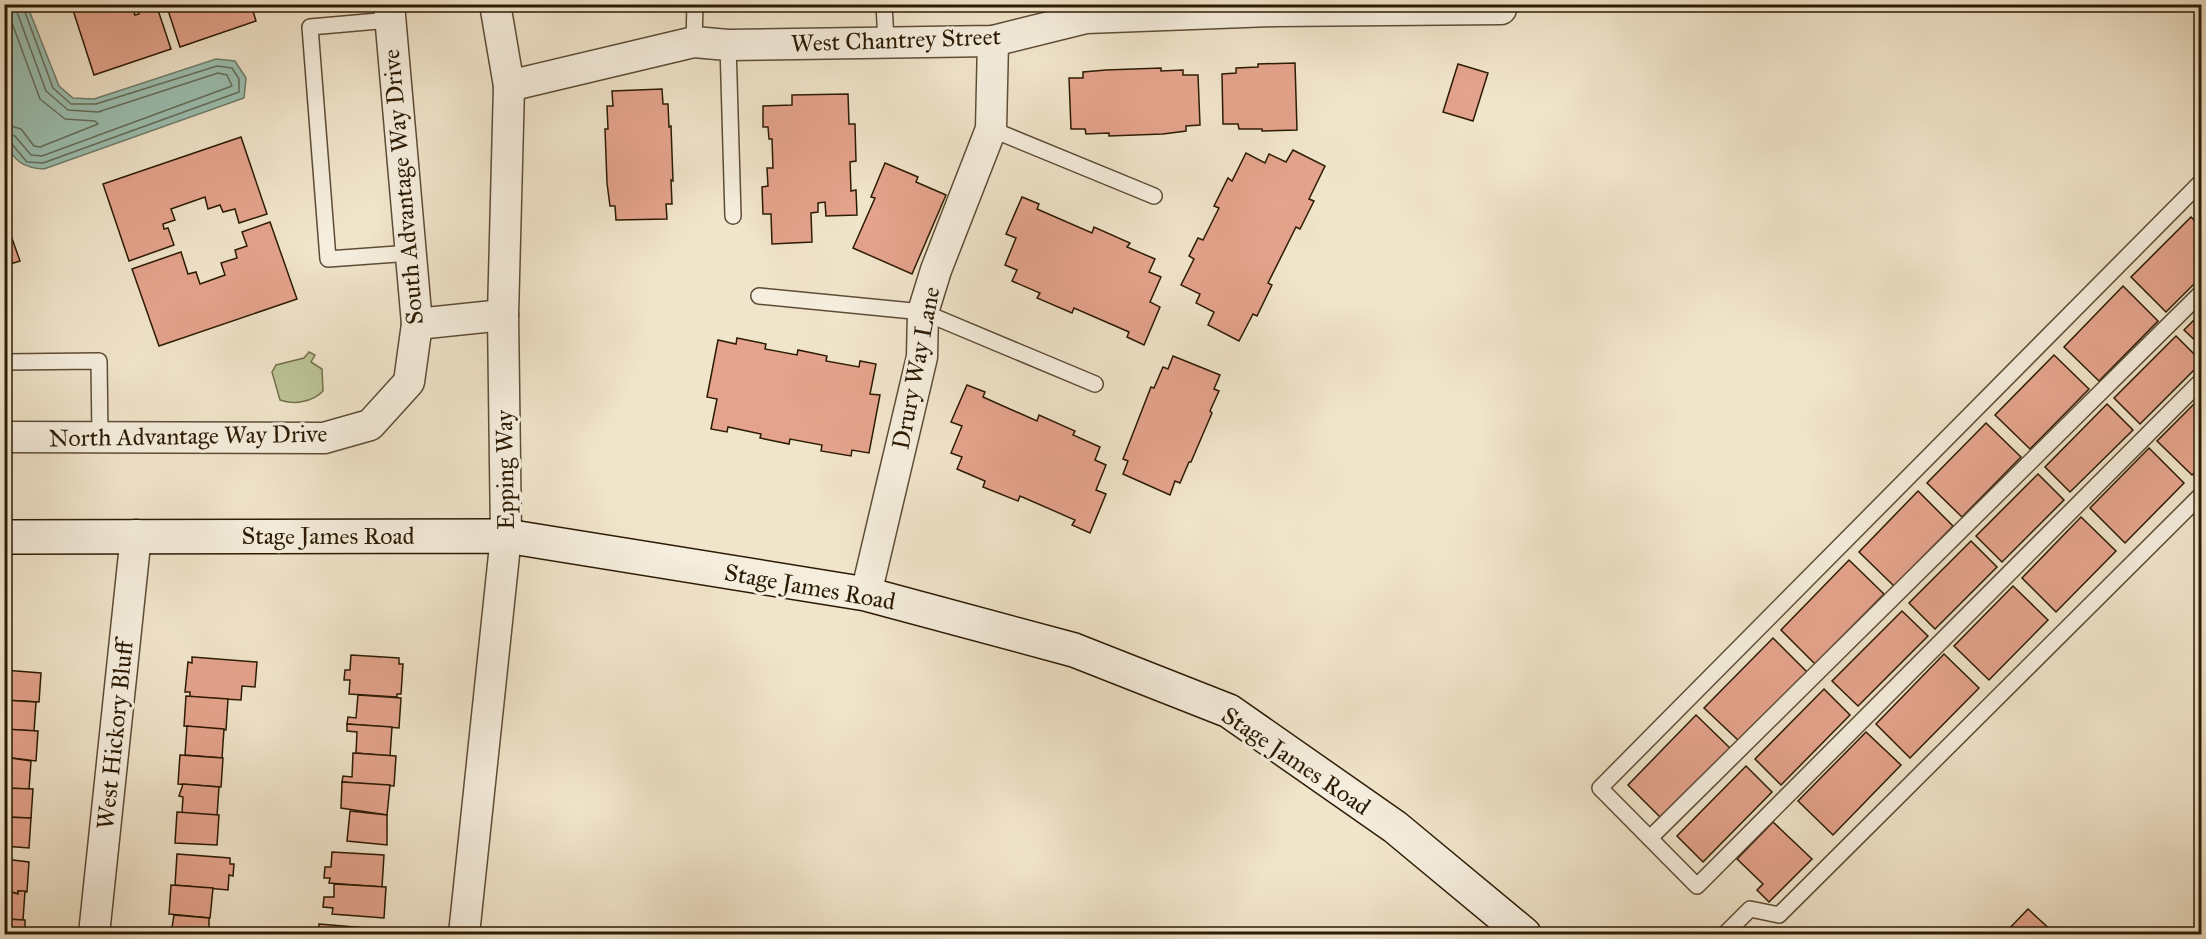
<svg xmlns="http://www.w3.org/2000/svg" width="2206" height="939" font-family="'IM FELL Great Primer',serif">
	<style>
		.green { fill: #bbc496; stroke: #74704c; stroke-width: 1.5 }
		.water { fill: #9bbfb1; stroke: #6f7d6b; stroke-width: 1.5 }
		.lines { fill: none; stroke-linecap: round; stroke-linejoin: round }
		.shore { stroke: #646d5a; stroke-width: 1.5 }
		.building { fill: #e4a38c; stroke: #2c1b03; stroke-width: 1.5 }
		.service-casing { stroke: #5d4d35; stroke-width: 18 }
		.minor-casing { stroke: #5d4d35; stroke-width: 33 }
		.secondary-casing { stroke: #2c1b03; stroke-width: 36 }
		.service { stroke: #f5eddd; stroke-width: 15 }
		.minor { stroke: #f5eddd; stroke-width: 30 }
		.secondary { stroke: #f5eddd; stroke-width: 33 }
		.labels { text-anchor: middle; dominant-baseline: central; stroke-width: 6; stroke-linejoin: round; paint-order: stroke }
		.street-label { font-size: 24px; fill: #2c1b03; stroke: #f5eddd }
	</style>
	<rect width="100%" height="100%" fill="#f0e4ca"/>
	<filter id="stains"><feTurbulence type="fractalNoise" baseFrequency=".00333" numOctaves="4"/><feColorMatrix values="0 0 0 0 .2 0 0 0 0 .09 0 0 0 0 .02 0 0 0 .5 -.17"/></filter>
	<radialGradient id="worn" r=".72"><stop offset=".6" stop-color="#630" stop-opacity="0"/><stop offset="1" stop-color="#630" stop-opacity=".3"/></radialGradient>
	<path class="green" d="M309,352L315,355L311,362L322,369L323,391C313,402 293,405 280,400L272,372L276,365L304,358Z"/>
	<path class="water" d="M5,4L27,5L59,86L73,98L94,99L216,59L235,61L246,78L244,98L44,169C23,168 14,161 5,142Z"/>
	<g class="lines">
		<g class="shore">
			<path d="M4,124L21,129L34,146L40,147L98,124L95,121L65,119L40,99L5,4"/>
			<path d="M4,133L15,136L31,155L42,156L232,86L227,75L218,73L98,112L68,110L46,91L14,4"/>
			<path d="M4,141L11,143L27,162L43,163L239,92V79L232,68L217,66L96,104H71L53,88L22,4"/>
		</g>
	</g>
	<g class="building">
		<path d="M71,4H131L135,15L139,14L138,10L156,4L171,49L94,75Z"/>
		<path d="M166,4H251L256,21L180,47Z"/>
		<path d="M1295,63L1297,130L1262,131V129H1239L1238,124H1223L1222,74L1236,73V68L1258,67V64Z"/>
		<path d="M1458,64L1488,73L1473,121L1443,112Z"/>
		<path d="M1161,68V71L1183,70V75H1198L1200,125L1186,126V131L1163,134L1109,136V133L1086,134L1085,129H1071L1069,78H1083V72L1106,70Z"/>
		<path d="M662,89L663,104H668L669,127L671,126L673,181L671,180L672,204H666L667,219L616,220L615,206H610L607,183L605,129H608L607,106H613L612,91Z"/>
		<path d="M848,94L849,124H855L856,161L850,162L851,191L856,190L857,215L826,216L825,202L818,203V212L811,213L812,242L772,244L771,214H763L762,187L768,186L767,168H773L772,139H769L768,127H763V106L792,105V95Z"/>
		<path d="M241,137L267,214L239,223L235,209L223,212L220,205L208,209L205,197L171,209L175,220L163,224L164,229L168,228L174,245L129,261L103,184Z"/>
		<path d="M1293,150L1325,166L1309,199L1314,201L1300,229L1296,227L1268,283L1272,285L1257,316L1253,314L1239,341L1208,325L1214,312L1196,303L1200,294L1181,285L1194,259L1189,256L1198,238L1203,240L1219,208L1214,206L1228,178L1232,181L1246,153L1265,163L1269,154L1286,162Z"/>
		<path d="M885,163L918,177L916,182L946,195L912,274L853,248L875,198L871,197Z"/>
		<path d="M1022,197L1039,204L1037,209L1092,233L1094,227L1130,243L1127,247L1155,259L1149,272L1161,277L1150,302L1160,307L1144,345L1127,337L1129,332L1074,308L1072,313L1037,298L1040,293L1012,281L1017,270L1005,265L1016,238L1006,234Z"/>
		<path d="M4,216L20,261L4,266Z"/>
		<path d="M2191,217L2202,228V276L2166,312L2131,277Z"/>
		<path d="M270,222L297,299L159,346L132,269L181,252L188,274L196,272L200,284L225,275L221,263L237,258L235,250L247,246L242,232Z"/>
		<path d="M2123,286L2158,321L2099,381L2064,347Z"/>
		<path d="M2202,312V347L2184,330Z"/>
		<path d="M2176,336L2202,362L2140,424L2114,398Z"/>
		<path d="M737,338L766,344L765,349L797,355L798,350L827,356L826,361L859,367L860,361L876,364L870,394L880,395L869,453L852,450L851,456L821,451L822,445L790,439L789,444L760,438L761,434L728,427L727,432L711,429L717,399L707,397L718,340L736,344Z"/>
		<path d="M2054,355L2089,389L2030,449L1995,415Z"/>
		<path d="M1173,356L1220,375L1214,389L1219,391L1210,411L1212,413L1191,462H1189L1180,483L1175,481L1170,495L1123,474L1128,461L1123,459L1151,387L1154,388L1163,367L1168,369Z"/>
		<path d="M967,385L985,392L983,397L1037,421L1039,415L1075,431L1073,435L1100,447L1095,460L1106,465L1096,490L1106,494L1090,533L1072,525L1075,520L1020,496L1018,501L983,487L985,481L957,469L962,457L951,453L962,426L951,422Z"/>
		<path d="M2202,396V466L2192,475L2157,441Z"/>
		<path d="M2107,404L2133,430L2070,492L2045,467Z"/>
		<path d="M1986,423L2021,457L1962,517L1927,483Z"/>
		<path d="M2149,448L2184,483L2125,543L2090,508Z"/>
		<path d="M2038,474L2064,500L2002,562L1976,536Z"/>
		<path d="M1918,491L1953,526L1894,586L1859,552Z"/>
		<path d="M2081,517L2116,551L2056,612L2022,578Z"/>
		<path d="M1971,541L1997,567L1935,629L1909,603Z"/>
		<path d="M1849,560L1884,594L1815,664L1781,630Z"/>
		<path d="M2013,586L2048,620L1989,680L1954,646Z"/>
		<path d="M1902,611L1928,636L1858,706L1832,681Z"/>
		<path d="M1773,638L1807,672L1739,741L1704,708Z"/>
		<path d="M1944,654L1979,688L1910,758L1876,724Z"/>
		<path d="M351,655L399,658V664H403L401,694H397V697L349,694L350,680H344L345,670H350Z"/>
		<path d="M192,657L257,662L255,687L242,686L241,700L190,697V692H185L188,662L192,663Z"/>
		<path d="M4,670L41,673L39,702L4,700Z"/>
		<path d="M1824,689L1850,715L1781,785L1755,759Z"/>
		<path d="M358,695L401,698L399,728L347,724L348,717L356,718Z"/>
		<path d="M186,696L228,699L226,730L184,726Z"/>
		<path d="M4,700L36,702L34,731L4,729Z"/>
		<path d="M1696,715L1731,749L1662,819L1628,785Z"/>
		<path d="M347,724L392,727L390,756L356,753L357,732L347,731Z"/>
		<path d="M187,726L224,729L222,758L185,755Z"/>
		<path d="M4,729L38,731L36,761L4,757Z"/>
		<path d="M1866,732L1901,765L1833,835L1798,801Z"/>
		<path d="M353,753L396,756L394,786L342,782L343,776L352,777Z"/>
		<path d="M180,755L223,758L221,787L178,784Z"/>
		<path d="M4,757L31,761L29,789L4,788Z"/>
		<path d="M1746,766L1772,792L1703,862L1677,836Z"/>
		<path d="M342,782L390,785L387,815L341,808Z"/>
		<path d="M183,784L219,787L217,816L182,813L183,797L179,796Z"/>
		<path d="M4,788L33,789L31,818L4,817Z"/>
		<path d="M350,811L387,815V845L347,841Z"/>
		<path d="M177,812L219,815L217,845L175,843Z"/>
		<path d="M4,817L31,818L29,848L4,846Z"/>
		<path d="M1773,822L1812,859L1769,902L1757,890L1763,884L1737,859Z"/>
		<path d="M332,852L384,855L382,887L329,883L330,878H324L325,867H331Z"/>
		<path d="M177,854L230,858V864H234L233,876L229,875L228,890L175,885Z"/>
		<path d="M4,859L29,862L27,892L18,891V894L4,890Z"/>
		<path d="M334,884L386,887L384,918L332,914L333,908L323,907L324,897H334Z"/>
		<path d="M171,885L213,888L210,918L169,914Z"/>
		<path d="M4,890L18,894V891H25L23,920L4,919Z"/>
		<path d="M2028,909L2055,934H2004Z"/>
		<path d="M174,915L209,918V934H171Z"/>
		<path d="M4,919L25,920V934H4Z"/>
		<path d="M319,924L378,929V934H318Z"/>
	</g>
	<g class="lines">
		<g class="service-casing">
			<g id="service">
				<path d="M884,4L886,41"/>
				<path d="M390,20L310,27L328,259L411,253"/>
				<path d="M694,42L695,4"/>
				<path d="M728,45L733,216"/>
				<path d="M991,129L1154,196"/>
				<path d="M2202,185L2200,183L1600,788L1697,886L2202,380"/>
				<path d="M759,296L923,312L1095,384"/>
				<path d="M4,362L99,361L100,437"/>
				<path d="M1650,838L2202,292"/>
				<path d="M1725,934L1750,909L1779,915L2202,494"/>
			</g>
		</g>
		<g class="minor-casing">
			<g id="minor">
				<path d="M509,86L694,42L728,45L993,41L1086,18L1275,11L1501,9"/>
				<path d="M417,324L503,315"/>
				<path d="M4,437L324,438L370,425L409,382L417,324L389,4"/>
				<path d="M866,594L922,357L923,312L936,270L991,129L993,41"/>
				<path d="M94,934L136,535"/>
				<path d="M464,934L506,536L503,315L509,86L495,4"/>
			</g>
		</g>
		<g class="secondary-casing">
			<path id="secondary" d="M4,537L506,536L866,594L1074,650L1229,711L1395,827L1524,934"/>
		</g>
		<use href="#service" class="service"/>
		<use href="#minor" class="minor"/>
		<use href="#secondary" class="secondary"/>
	</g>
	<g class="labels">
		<g class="street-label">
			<text transform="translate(896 40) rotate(-2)">West Chantrey Street</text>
			<text transform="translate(403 187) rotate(-95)">South Advantage Way Drive</text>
			<text transform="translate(916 368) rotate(-79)">Drury Way Lane</text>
			<text transform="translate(188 436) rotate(-1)">North Advantage Way Drive</text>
			<text transform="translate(505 470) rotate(-91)">Epping Way</text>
			<text x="328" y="536">Stage James Road</text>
			<text transform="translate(810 587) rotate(10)">Stage James Road</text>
			<text transform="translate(115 735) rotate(-84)">West Hickory Bluff</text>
			<text transform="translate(1296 761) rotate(34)">Stage James Road</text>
		</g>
	</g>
	<rect width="2206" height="939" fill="none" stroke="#f0e4ca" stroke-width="24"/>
	<rect x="6" y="6" width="2194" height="927" fill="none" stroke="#2c1b03" stroke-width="3"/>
	<rect x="12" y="12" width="2182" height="915" fill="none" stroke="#2c1b03" stroke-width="1.5"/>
	<rect width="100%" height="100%" filter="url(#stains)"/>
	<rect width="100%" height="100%" fill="url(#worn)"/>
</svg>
